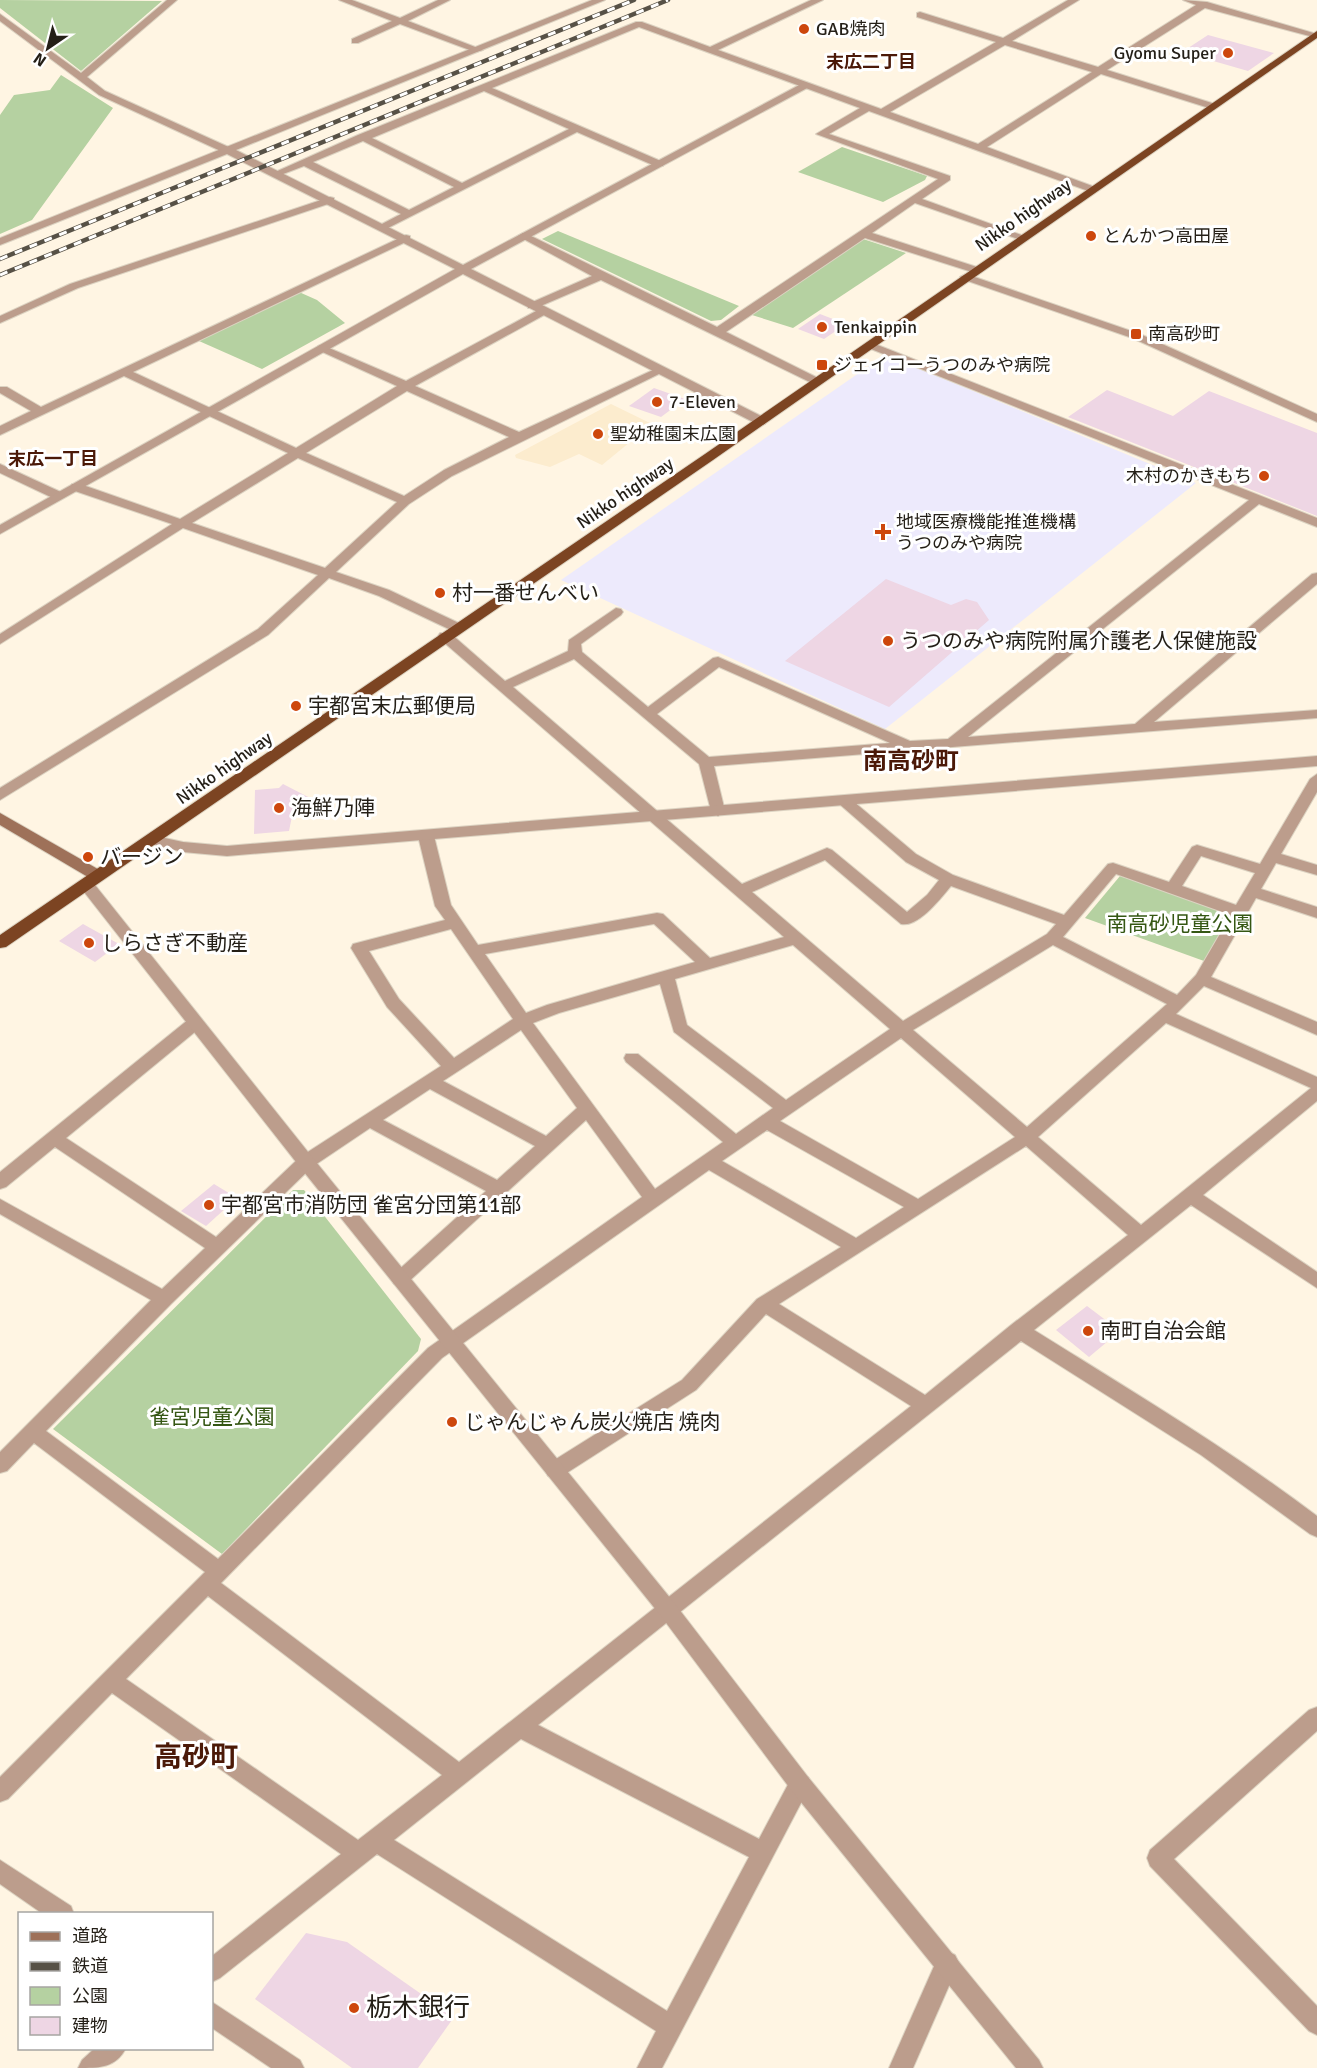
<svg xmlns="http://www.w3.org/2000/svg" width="1317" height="2068" font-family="Signika,'Noto Sans JP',sans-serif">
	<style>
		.built { fill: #fcecce }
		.medical { fill: #edeafc }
		.green { fill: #b5d1a1 }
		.building { fill: #eed6e4 }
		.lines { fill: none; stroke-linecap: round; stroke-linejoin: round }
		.minor-casing { stroke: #dcd3c2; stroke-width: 2 }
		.tertiary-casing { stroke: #dcd3c2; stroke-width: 2 }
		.secondary-casing { stroke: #dcd3c2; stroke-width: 2 }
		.trunk-casing { stroke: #dcd3c2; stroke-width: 2 }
		.minor { fill: #bc9d8c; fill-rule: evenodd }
		.tertiary { fill: #bc9d8c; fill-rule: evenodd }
		.secondary { fill: #9e7159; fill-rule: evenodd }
		.trunk { fill: #7c4422; fill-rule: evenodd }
		.rail-casing { stroke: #575146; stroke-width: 4.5 }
		.rail { stroke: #fff; stroke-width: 3; stroke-dasharray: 8; stroke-linecap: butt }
		.poi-dot { fill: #cd470c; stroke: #fff; stroke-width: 2 }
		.labels { text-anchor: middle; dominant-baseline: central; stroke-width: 6; stroke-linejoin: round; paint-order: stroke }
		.far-poi-label { font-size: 18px; fill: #241f17; stroke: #fff; text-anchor: start }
		.far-neighbourhood-label { font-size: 18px; font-weight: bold; fill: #4b1908; stroke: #fff }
		.far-street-label { font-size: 18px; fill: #241f17; stroke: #fff }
		.poi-label { font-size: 21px; fill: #241f17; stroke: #fff; text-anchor: start }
		.park-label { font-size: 21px; fill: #355713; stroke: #fff }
		.quarter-label { font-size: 24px; font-weight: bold; fill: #4b1908; stroke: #fff }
		.near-poi-label { font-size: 26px; fill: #241f17; stroke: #fff; text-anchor: start }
		.near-quarter-label { font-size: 28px; font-weight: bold; fill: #4b1908; stroke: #fff }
	</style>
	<rect width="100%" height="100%" fill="#fff5e3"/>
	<path class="built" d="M611,404L652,424L602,465L579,454L550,467L516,458L515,455Z"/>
	<path class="medical" d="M888,356L1196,483L885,729L561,580L882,357Z"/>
	<g class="green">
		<path d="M0,0L162,1L81,71L0,8Z"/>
		<path d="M61,75L113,108L32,220L0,234V115L14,95L50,90Z"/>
		<path d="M842,147L927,176L925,180L883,202L798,172Z"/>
		<path d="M558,231L739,306L721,320L711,321L542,239Z"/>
		<path d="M860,238L906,253L793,328L752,315Z"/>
		<path d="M299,292L317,300L345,323L262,369L199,341Z"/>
		<path d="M1120,876L1231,914L1204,961L1085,918Z"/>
		<path d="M293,1190H304L421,1339L418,1351L222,1554L53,1429Z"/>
	</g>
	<g class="building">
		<path d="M1208,35L1274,53L1248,71L1182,52Z"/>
		<path d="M820,314L846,324L824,339L798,329Z"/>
		<path d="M654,388L685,399L661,417L629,406Z"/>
		<path d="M1107,390L1173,416L1209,391L1317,433V516L1068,417Z"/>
		<path d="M886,579L951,605L966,599L977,602L989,620L889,707L785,661Z"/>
		<path d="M283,784L314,800L292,816L289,831L254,834L255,790L279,788Z"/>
		<path d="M83,924L119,944L95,962L59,941Z"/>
		<path d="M214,1184L237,1198L206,1226L181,1211Z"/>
		<path d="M1087,1306L1120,1331L1089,1357L1056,1330Z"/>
		<path d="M306,1933L347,1942L454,2017L418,2068H352L255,1999Z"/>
	</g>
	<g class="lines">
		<g class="minor-casing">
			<g id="minor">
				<path d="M167,0H177L87,77L105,91L233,149V153H225L99,95L0,21V14L81,73Z"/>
				<path d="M339,0H352L400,18L438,0H450L408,21L483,50L475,52L400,24L358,43H352V39L392,21Z"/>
				<path d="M811,0H823L718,50L881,109L996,42L917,17V13L920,12L1003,38L1068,0H1079L1012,41L1098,67L1196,5L1183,0L1207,2L1317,34V38L1205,8L1107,70L1215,104V108H1209L1101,74L987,147L1095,187L1096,189L1091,192L869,111L829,134L950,176V180L922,199L1027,237L1026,239H1018L915,203L872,233L980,268V272H972L865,238L726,332L820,379L822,381L816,385L601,280L536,308H528V304L592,276L518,236L523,233L527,234L717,327L938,179L816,134L860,108L639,27L492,88L663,162V166H655L577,132L384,230L380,229V225L401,214L304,166L278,176L273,173L358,135L636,22H642L710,47ZM1005,45L1092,72L978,144L890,112ZM484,91L569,129L462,183L372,138ZM363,141L454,187L409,210L313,162Z"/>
				<path d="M330,197L334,198V202L78,288L0,323V316L70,284Z"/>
				<path d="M406,235L410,236V240L133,372L296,448L397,386L318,350V346L322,345L406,381L538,310H546V314L415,386L519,432L653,370L657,368L663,372L452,476L409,504L336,572L389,590L463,625L465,628L463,631H453L379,596L329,578L268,635L0,800V788L258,629L318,575L183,528L0,644V634L172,524L72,490L70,487L72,484H80L180,519L288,453L124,376L0,435V426L31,411L0,393V387H7L41,407ZM407,391L509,437L444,470L404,496L306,453ZM298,458L397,502L325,568L192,523Z"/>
				<path d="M966,274L1140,334L1317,414V422L1132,338L962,279L960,277Z"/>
				<path d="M870,342L1317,518V527L1259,504L968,737L1135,724L1312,574L1317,573V584L1154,722L1317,710V718L714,766L725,811L718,816L711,811L699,764L574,659L513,687L742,884L827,848L832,850L907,912L927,895L939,880L906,862L837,802L835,799L837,796H847L916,854L953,875L1064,915L1108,864L1113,863L1169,882L1192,847L1197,845L1260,864L1310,779L1317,774V792L1281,854L1317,865V875L1276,863L1261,889L1317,907V918L1256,898L1211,977L1317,1022V1035L1204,986L1176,1014L1317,1077V1101L1203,1195L1317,1272V1288L1191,1205L1034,1330C1130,1390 1227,1448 1317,1516V1537L1310,1534L1201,1455L1021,1341L538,1725L759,1839L792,1777L800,1774L808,1777L811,1784L662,2068H637L656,2031L377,1854L220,1978L212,1982V1956L341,1854L112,1693L8,1799L0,1802V1777L205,1572L34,1443L7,1471L0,1473V1452L151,1300L0,1214V1199L162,1289L205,1248L55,1147L6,1187L0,1189V1172L189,1019H201L203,1023L201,1027L66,1138L216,1237L300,1157L441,1066L387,1007L351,948L353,944L445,920L435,906L418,836L421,833H431L434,836L451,905L478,945L657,913L663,914L710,958L784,937L440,639L438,636L440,633H450L505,681L568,651L569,640L616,608L621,609L623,612L621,615L581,644L582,652L648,707L713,658L718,657L910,741L948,739L1249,500L866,347V343ZM719,667L890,743L709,757L657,714ZM1201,856L1255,873L1236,905L1182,886ZM825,860L901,924C918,928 941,898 951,886L1056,924L1047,934L903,1021L752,892ZM1116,874L1231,915L1196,975L1177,995L1063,937ZM654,924L695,962L547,1005L526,1013L485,954ZM451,929L513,1019L454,1058L399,999L369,951ZM793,945L890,1029L786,1100L687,1025L675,979ZM1053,945L1167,1004L1027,1127L913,1030ZM660,984L674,1032L773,1108L736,1134L638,1054H626L624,1058L626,1062L723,1142L655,1189L533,1023L559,1013ZM1166,1023L1311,1088L1141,1225L1038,1137ZM521,1030L577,1108L546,1136L443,1081ZM901,1038L1015,1137L918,1199L780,1121ZM430,1089L535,1146L497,1180L383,1120ZM586,1120L642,1197L428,1348L218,1559L46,1431L171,1304L312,1167L370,1128L486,1191L394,1274L391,1279L394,1284L400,1286L406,1284ZM767,1130L904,1207L856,1238L722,1161ZM1026,1146L1128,1235L1011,1325L925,1395L779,1304ZM709,1170L841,1247L757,1299L682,1380L548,1464L545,1470L548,1476L555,1478L562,1476L696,1390L766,1314L911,1406L459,1762L221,1583L442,1358ZM208,1596L442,1775L358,1840L126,1679ZM521,1739L749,1857L667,2011L394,1840Z"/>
				<path d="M0,464L63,493L65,496L59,500L55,499L0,473Z"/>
				<path d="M1317,1707V1731L1174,1859L1317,2006V2035L1309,2031L1150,1866L1147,1858L1150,1850L1309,1710Z"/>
				<path d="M947,1951L955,1955L959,1963L913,2068H889L939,1955Z"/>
				<path d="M95,2048H126C116,2068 99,2068 78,2068L82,2060Z"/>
			</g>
		</g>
		<g class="tertiary-casing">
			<g id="tertiary">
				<path d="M592,0H605L236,150L463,265L803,83H809V87L471,269L765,418V424H757L463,274L0,534V525L455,269L227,154L0,245V238Z"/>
				<path d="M1317,756V766L227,856L183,852L146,843L143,840L151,835L183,842L227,846Z"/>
				<path d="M86,879L91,880L312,1157L675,1604L808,1777L1039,2060L1043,2068H1016L792,1791L661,1616L300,1167L81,888L78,884Z"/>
				<path d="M0,1860L71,1906L74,1914H43L0,1884Z"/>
				<path d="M212,2002L300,2060L304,2068H271L212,2028Z"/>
			</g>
		</g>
		<g class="secondary-casing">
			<path id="secondary" d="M0,813L103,872L106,876L98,881L93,880L0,825Z"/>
		</g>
		<g class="trunk-casing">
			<path id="trunk" d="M1317,31V38L713,460L6,947L0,948V935L705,454Z"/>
		</g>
		<use href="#minor" class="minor"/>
		<use href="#tertiary" class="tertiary"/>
		<use href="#secondary" class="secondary"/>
		<use href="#trunk" class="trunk"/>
		<g class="rail-casing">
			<g id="rail">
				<path d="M0,259L634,0"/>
				<path d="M0,275L668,0"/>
			</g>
		</g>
		<use href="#rail" class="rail"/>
	</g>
	<g class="poi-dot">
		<circle cx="804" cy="29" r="6"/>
		<circle cx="1228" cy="53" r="6"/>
		<circle cx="1091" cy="236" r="6"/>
		<circle cx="822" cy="327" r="6"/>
		<rect x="1130" y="328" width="12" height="12" rx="3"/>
		<rect x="816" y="359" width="12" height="12" rx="3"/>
		<circle cx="657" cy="402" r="6"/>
		<circle cx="598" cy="434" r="6"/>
		<circle cx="1264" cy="476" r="6"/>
		<path d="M880 523h6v6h6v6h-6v6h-6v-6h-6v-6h6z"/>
		<circle cx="440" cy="593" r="6"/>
		<circle cx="888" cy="641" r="6"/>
		<circle cx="296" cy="706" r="6"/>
		<circle cx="279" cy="808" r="6"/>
		<circle cx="88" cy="857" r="6"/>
		<circle cx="89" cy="943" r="6"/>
		<circle cx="209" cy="1205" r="6"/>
		<circle cx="1088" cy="1331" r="6"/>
		<circle cx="452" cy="1422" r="6"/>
		<circle cx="354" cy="2008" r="6"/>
	</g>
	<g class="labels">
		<g class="far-poi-label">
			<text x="816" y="29">GAB焼肉</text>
			<text x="1216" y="53" text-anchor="end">Gyomu Super</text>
			<text x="1103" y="236">とんかつ高田屋</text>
			<text x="834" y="327">Tenkaippin</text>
			<text x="1148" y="334">南高砂町</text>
			<text x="834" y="365">ジェイコーうつのみや病院</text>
			<text x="669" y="402">7-Eleven</text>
			<text x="610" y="434">聖幼稚園末広園</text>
			<text x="1252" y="476" text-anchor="end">木村のかきもち</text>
			<text x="896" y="522">地域医療機能推進機構<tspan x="896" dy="21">うつのみや病院</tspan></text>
		</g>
		<g class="far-neighbourhood-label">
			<text x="871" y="62">末広二丁目</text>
			<text x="53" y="459">末広一丁目</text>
		</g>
		<g class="far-street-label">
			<text transform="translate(1023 215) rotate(-35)">Nikko highway</text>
			<text transform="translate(625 493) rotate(-34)">Nikko highway</text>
			<text transform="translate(224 768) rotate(-35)">Nikko highway</text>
		</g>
		<g class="poi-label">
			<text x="452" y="593">村一番せんべい</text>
			<text x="900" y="641">うつのみや病院附属介護老人保健施設</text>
			<text x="308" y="706">宇都宮末広郵便局</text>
			<text x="291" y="808">海鮮乃陣</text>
			<text x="100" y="857">バージン</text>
			<text x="101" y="943">しらさぎ不動産</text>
			<text x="221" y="1205">宇都宮市消防団 雀宮分団第11部</text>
			<text x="1100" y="1331">南町自治会館</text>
			<text x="464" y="1422">じゃんじゃん炭火焼店 焼肉</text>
		</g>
		<g class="park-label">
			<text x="1180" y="924">南高砂児童公園</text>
			<text x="212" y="1417">雀宮児童公園</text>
		</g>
		<g class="quarter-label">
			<text x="911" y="761">南高砂町</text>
		</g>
		<g class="near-poi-label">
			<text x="366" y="2008">栃木銀行</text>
		</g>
		<g class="near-quarter-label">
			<text x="196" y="1757">高砂町</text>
		</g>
	</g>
	<rect x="18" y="1912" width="195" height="138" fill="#ffffff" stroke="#a7a5a2" stroke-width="1.5"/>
	<rect x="30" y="1932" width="30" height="9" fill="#9e7159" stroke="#a7a5a2" stroke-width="1.5"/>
	<text x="72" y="1942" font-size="18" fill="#241f17">道路</text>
	<rect x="30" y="1962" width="30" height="9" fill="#575146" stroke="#a7a5a2" stroke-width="1.5"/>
	<text x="72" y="1972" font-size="18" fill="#241f17">鉄道</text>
	<rect x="30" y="1987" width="30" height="18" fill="#b5d1a1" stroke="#a7a5a2" stroke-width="1.5"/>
	<text x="72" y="2002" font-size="18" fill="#241f17">公園</text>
	<rect x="30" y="2017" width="30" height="18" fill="#eed6e4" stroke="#a7a5a2" stroke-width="1.5"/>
	<text x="72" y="2032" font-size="18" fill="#241f17">建物</text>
	<g transform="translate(48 48) rotate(215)" stroke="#ffffff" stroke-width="4.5" paint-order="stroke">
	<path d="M0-4.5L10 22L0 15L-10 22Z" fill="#241f17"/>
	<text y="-9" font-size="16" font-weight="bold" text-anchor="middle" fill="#241f17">N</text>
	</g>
</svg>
